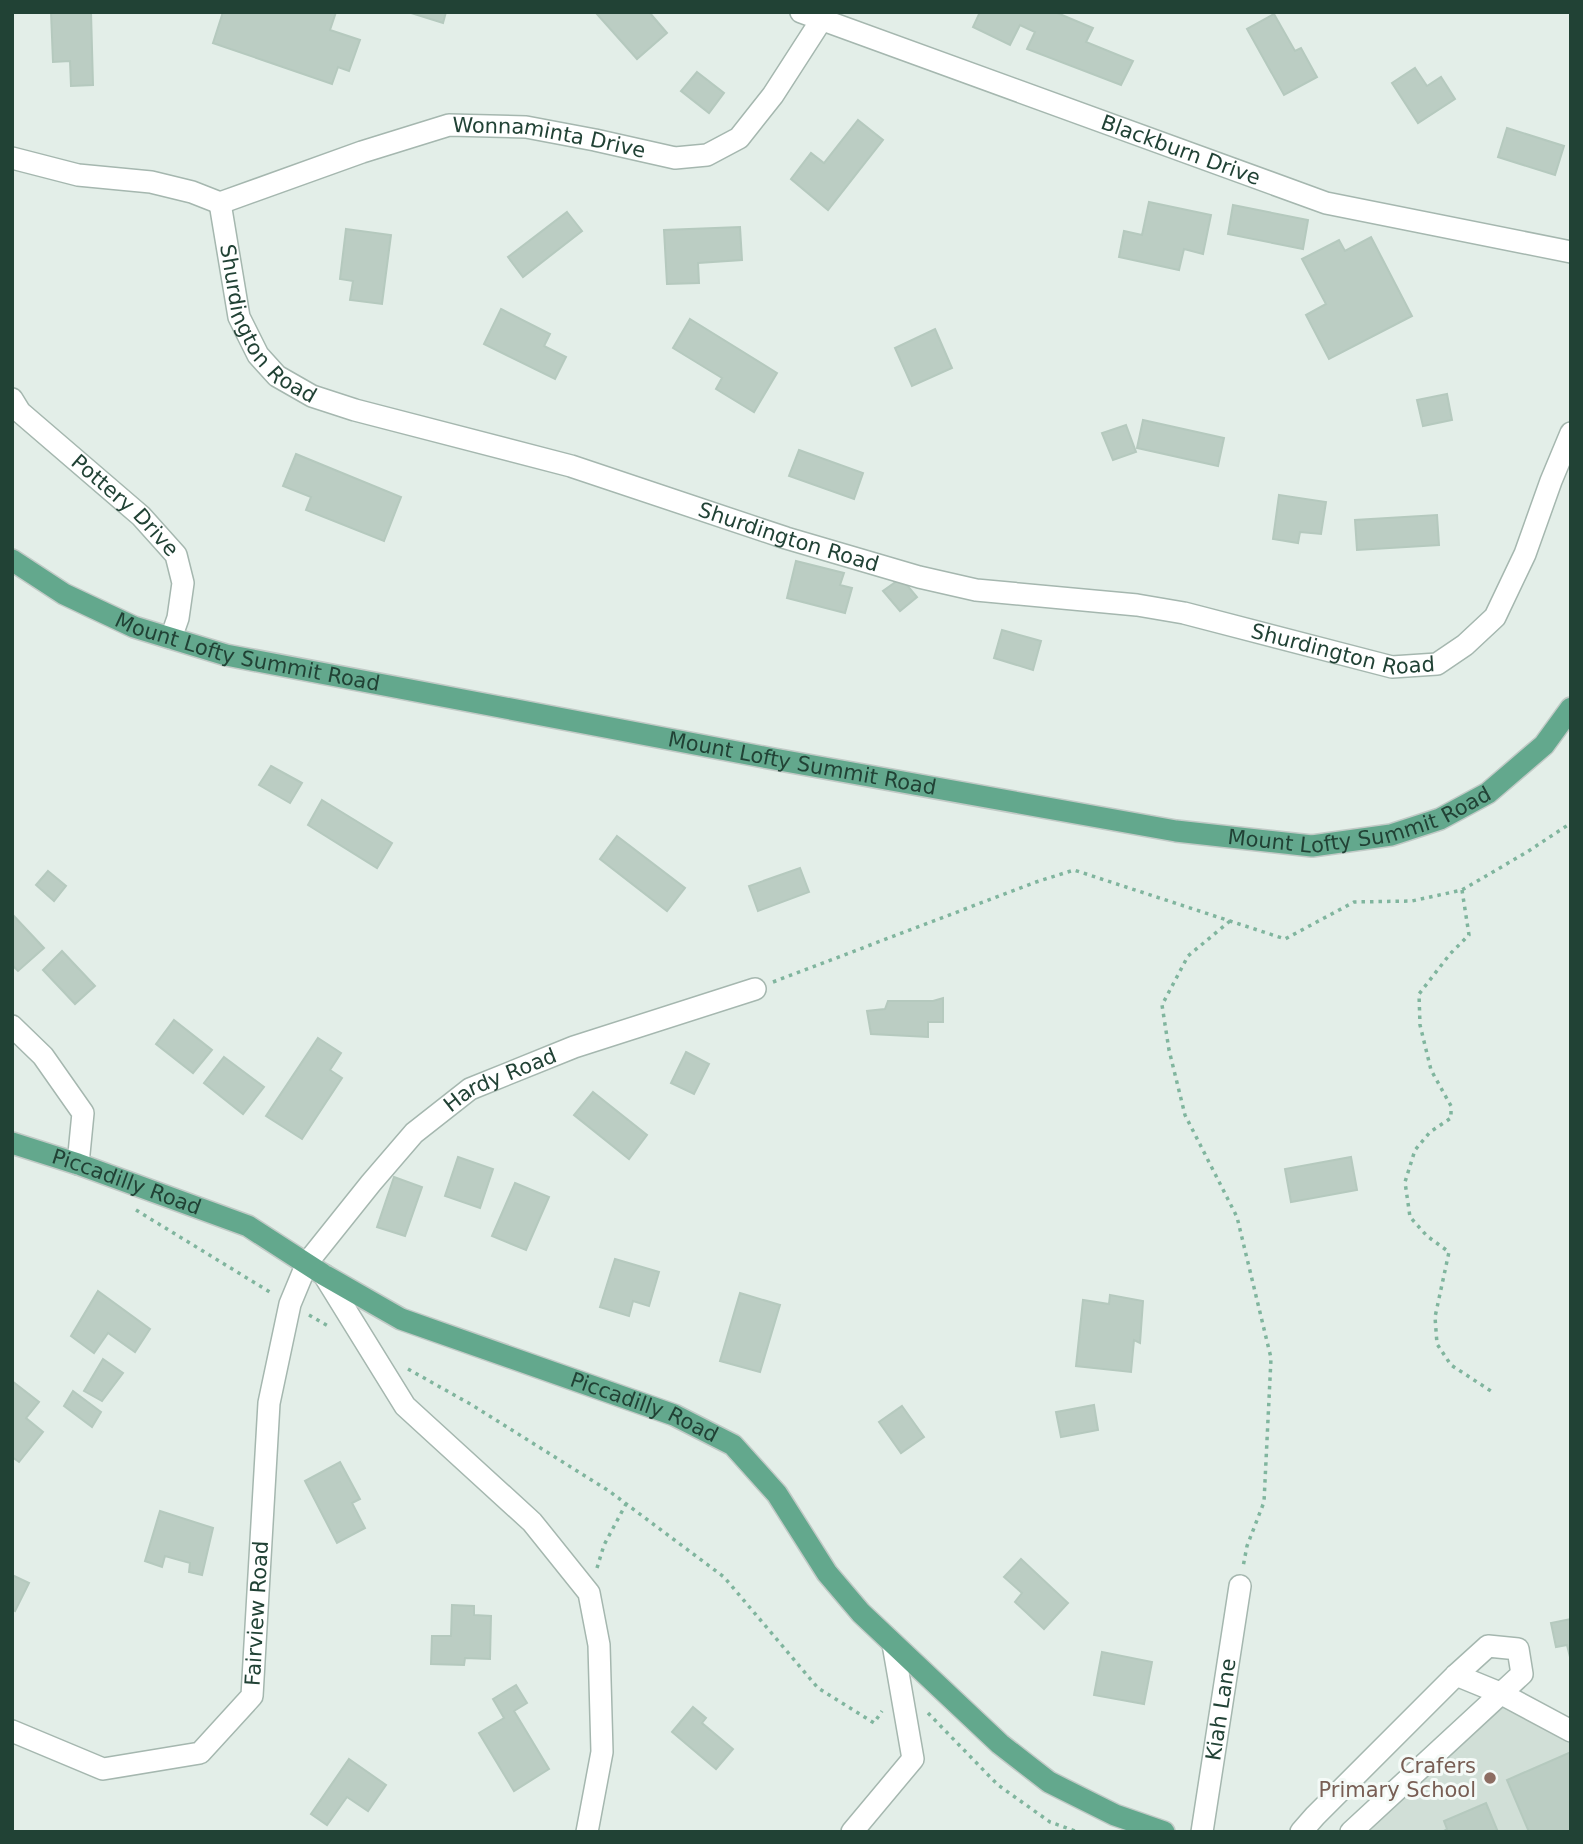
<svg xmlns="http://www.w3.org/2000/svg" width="1583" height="1844" font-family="'DejaVu Sans',sans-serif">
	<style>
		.built { fill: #d1dfd7 }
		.building { fill: #bbcdc3; stroke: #b5c9be; stroke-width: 2 }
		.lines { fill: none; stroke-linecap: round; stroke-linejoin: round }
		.minor-casing { stroke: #a5b7af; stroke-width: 24 }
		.major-casing { stroke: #c1cac6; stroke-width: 24 }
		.path { stroke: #80b59e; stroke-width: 3.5; stroke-dasharray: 3.5 5; stroke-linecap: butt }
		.minor { stroke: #fff; stroke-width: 21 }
		.major { stroke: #63a88d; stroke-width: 21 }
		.education-dot { fill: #8d6e63; stroke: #f4faf7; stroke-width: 2.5 }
		.labels { text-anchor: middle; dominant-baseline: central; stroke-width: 6; stroke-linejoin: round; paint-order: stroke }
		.street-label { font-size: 21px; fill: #214235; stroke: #f4faf7 }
		.education-label { font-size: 21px; fill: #785e54; stroke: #f4faf7; text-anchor: end }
	</style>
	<rect width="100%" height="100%" fill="#e3eee8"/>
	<path class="built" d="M1500,1693L1571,1731V1832H1351Z"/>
	<g class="building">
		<path d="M51,12H91L93,85L71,86L70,61L53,62Z"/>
		<path d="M223,12H336L330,30L360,40L349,71L338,67L332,84L213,43Z"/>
		<path d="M408,12H446L443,23Z"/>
		<path d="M649,12L667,33L637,59L596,13Z"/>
		<path d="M980,12H1055L1093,28L1086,42L1133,61L1121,85L1027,49L1035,32L1020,25L1010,45L973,27Z"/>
		<path d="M1274,14L1295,51L1301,48L1317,77L1284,95L1247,29Z"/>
		<path d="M1415,68L1427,86L1441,77L1455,99L1418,123L1392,83Z"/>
		<path d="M697,72L724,93L709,113L681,91Z"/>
		<path d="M858,120L883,140L828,210L791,179L811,153L824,163Z"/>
		<path d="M1507,128L1564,146L1555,175L1498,157Z"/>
		<path d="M1149,202L1211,215L1203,254L1184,249L1179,270L1119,257L1124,231L1142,235Z"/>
		<path d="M1233,205L1308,220L1303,249L1228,234Z"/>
		<path d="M567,212L582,231L523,277L508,257Z"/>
		<path d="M740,227L742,260L698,263L699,283L667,284L664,230Z"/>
		<path d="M346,229L391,235L382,304L350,300L353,281L340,279Z"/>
		<path d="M1371,237L1412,316L1329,359L1306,315L1326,304L1302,259L1339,240L1345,251Z"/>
		<path d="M501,309L550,334L544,346L566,357L555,379L484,344Z"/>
		<path d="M690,319L777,373L754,412L716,389L722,378L673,348Z"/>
		<path d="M935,329L952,368L912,386L895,348Z"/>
		<path d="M1447,394L1452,420L1423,426L1417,400Z"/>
		<path d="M1143,420L1224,438L1218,466L1137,448Z"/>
		<path d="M1126,425L1136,452L1113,460L1102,433Z"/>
		<path d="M799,450L863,473L854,499L789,476Z"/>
		<path d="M296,454L401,497L384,541L306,510L311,497L283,486Z"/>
		<path d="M1279,495L1326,502L1321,534L1300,532L1298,543L1273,539Z"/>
		<path d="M1437,515L1439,545L1357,550L1355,520Z"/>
		<path d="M796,561L844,573L840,585L852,588L845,613L787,598Z"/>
		<path d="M901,578L917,597L900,611L883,591Z"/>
		<path d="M1002,630L1041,641L1033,670L994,658Z"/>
		<path d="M271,766L302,783L290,803L259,785Z"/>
		<path d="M322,800L392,843L377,868L308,825Z"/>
		<path d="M617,836L685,888L667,911L600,859Z"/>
		<path d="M800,868L809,892L758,911L749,886Z"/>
		<path d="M48,871L66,886L54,901L36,885Z"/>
		<path d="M12,914L44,948L18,971L12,965Z"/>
		<path d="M62,951L95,986L75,1004L43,970Z"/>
		<path d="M943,998V1022H928V1037L871,1034L867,1011L885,1009L888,1001H933Z"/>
		<path d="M174,1020L212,1050L193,1073L156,1044Z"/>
		<path d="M318,1038L341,1053L330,1070L342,1078L302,1139L266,1116Z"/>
		<path d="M686,1052L709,1064L694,1094L671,1083Z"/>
		<path d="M224,1057L264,1087L243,1114L204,1083Z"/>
		<path d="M593,1092L647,1135L629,1159L574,1115Z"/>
		<path d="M458,1157L493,1169L480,1208L445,1196Z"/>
		<path d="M1351,1157L1357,1190L1291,1202L1285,1169Z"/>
		<path d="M394,1177L422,1187L405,1236L377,1227Z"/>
		<path d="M515,1183L549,1197L526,1250L492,1236Z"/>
		<path d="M615,1259L659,1272L649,1306L633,1301L629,1316L600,1307Z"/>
		<path d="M98,1291L150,1329L135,1352L108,1333L94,1353L71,1336Z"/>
		<path d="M740,1293L780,1305L760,1372L720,1361Z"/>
		<path d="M1110,1295L1143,1301L1140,1343L1134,1340L1131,1372L1076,1366L1083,1300L1109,1304Z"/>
		<path d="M103,1359L123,1373L102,1401L84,1391Z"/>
		<path d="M12,1381L39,1402L26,1418L43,1432L19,1462L12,1457Z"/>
		<path d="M73,1391L101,1412L92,1427L64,1406Z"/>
		<path d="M1094,1405L1098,1430L1061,1437L1056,1412Z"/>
		<path d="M902,1406L924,1437L901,1453L879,1422Z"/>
		<path d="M340,1462L360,1499L352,1503L365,1528L337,1543L305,1481Z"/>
		<path d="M160,1511L213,1528L202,1575L189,1572L190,1563L165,1556L162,1567L145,1561Z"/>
		<path d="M1021,1559L1068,1603L1044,1629L1015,1602L1022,1593L1004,1577Z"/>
		<path d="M12,1575L29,1583L15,1611L12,1609Z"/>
		<path d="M452,1605L474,1606V1615L491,1616L490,1659L465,1658L464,1665L431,1664L432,1636H451Z"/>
		<path d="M1571,1619V1661L1567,1645L1556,1647L1551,1623Z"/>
		<path d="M1102,1652L1152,1662L1144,1704L1094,1695Z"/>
		<path d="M516,1685L527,1703L514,1711L549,1769L514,1791L479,1733L504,1718L493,1699Z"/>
		<path d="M693,1707L706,1718L702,1723L733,1749L716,1769L672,1732Z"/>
		<path d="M1571,1752V1832H1529L1507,1780Z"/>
		<path d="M349,1759L386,1785L368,1811L347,1797L327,1825L311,1814Z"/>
		<path d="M1486,1803L1498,1832H1442L1447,1829L1444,1821Z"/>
	</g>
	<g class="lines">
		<g class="minor-casing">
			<g id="minor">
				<path id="s1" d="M801,12L1326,203L1571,252"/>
				<path d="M12,158L78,175L151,182L192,192L220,203"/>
				<path id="s2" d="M220,203L239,317L258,355L277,376L312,396L355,410L571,466L786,538L919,577L976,590L1137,605L1184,613L1392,667L1437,664L1465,645L1495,617L1525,554L1551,481L1571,433"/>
				<path id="s3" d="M220,203L362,152L449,125L526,127L595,140L675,158L707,155L739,138L773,95L822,19"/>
				<path id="s4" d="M12,399L20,412L141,516L176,555L183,583L178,618L171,638"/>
				<path d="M12,1026L43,1056L83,1113L78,1164"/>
				<path d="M324,1275L405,1406L532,1522L589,1593L599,1645L602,1752L587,1832"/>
				<path d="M1456,1675L1500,1693L1571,1731"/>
				<path id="s5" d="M12,1731L103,1769L200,1753L252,1696L269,1403L290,1304L307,1263L371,1183L414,1133L470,1089L574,1047L755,989"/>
				<path d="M852,1832L913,1759L893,1644"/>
				<path id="s6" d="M1202,1832L1240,1586"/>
				<path d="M1301,1832L1315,1816L1456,1675L1488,1646L1518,1649L1522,1674L1351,1832"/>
			</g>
		</g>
		<g class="major-casing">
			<g id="major">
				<path id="s7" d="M12,560L64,594L134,627L226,655L774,759L1176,831L1312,846L1391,835L1440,819L1488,793L1544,745L1571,708"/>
				<path id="s8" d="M12,1143L78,1164L248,1226L324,1275L401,1319L674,1415L733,1445L777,1494L827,1573L861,1613L1000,1744L1049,1782L1115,1815L1164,1832"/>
			</g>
		</g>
		<g class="path">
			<path d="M1462,890L1469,935L1450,954L1419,994L1420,1025L1431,1070L1451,1106V1118L1430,1132L1415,1150L1405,1182L1410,1217L1427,1236L1449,1252L1435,1317L1437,1344L1451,1365L1494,1393"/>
			<path d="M1230,921L1188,956L1162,1005L1169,1050L1185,1115L1237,1217L1271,1358L1264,1502L1247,1546L1243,1567"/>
			<path d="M773,982L1036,882L1074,870L1285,939L1354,902L1412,901L1462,890L1527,852L1571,823"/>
			<path d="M136,1210L273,1294"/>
			<path d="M309,1315L330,1327"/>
			<path d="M408,1369L472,1405L609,1491L724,1577L818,1688L874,1723L882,1711"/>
			<path d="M597,1568L604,1545L626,1504"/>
			<path d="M928,1713L998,1785L1050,1822L1078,1832"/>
		</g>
		<use href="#minor" class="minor"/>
		<use href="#major" class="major"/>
	</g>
	<circle class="education-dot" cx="1490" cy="1778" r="7"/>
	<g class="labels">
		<g class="street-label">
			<text stroke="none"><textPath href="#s3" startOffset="343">Wonnaminta Drive</textPath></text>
			<text stroke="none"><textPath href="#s1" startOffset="404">Blackburn Drive</textPath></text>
			<text stroke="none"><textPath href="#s2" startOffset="136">Shurdington Road</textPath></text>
			<text stroke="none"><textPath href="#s4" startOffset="156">Pottery Drive</textPath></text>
			<text stroke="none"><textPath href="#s2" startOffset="724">Shurdington Road</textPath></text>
			<text stroke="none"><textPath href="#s2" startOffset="1292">Shurdington Road</textPath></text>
			<text stroke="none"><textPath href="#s7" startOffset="256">Mount Lofty Summit Road</textPath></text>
			<text stroke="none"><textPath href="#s7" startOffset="822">Mount Lofty Summit Road</textPath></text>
			<text stroke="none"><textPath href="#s7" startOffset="1390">Mount Lofty Summit Road</textPath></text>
			<text stroke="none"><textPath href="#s5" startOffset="984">Hardy Road</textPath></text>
			<text stroke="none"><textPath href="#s8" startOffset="121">Piccadilly Road</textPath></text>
			<text stroke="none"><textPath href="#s8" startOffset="688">Piccadilly Road</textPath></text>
			<text stroke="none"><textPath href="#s5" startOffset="357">Fairview Road</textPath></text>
			<text stroke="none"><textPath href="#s6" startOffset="124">Kiah Lane</textPath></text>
		</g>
		<g class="education-label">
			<text x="1476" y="1766">Crafers<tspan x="1476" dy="24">Primary School</tspan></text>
		</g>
	</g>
	<rect width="1583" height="1844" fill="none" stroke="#214235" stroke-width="28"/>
</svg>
